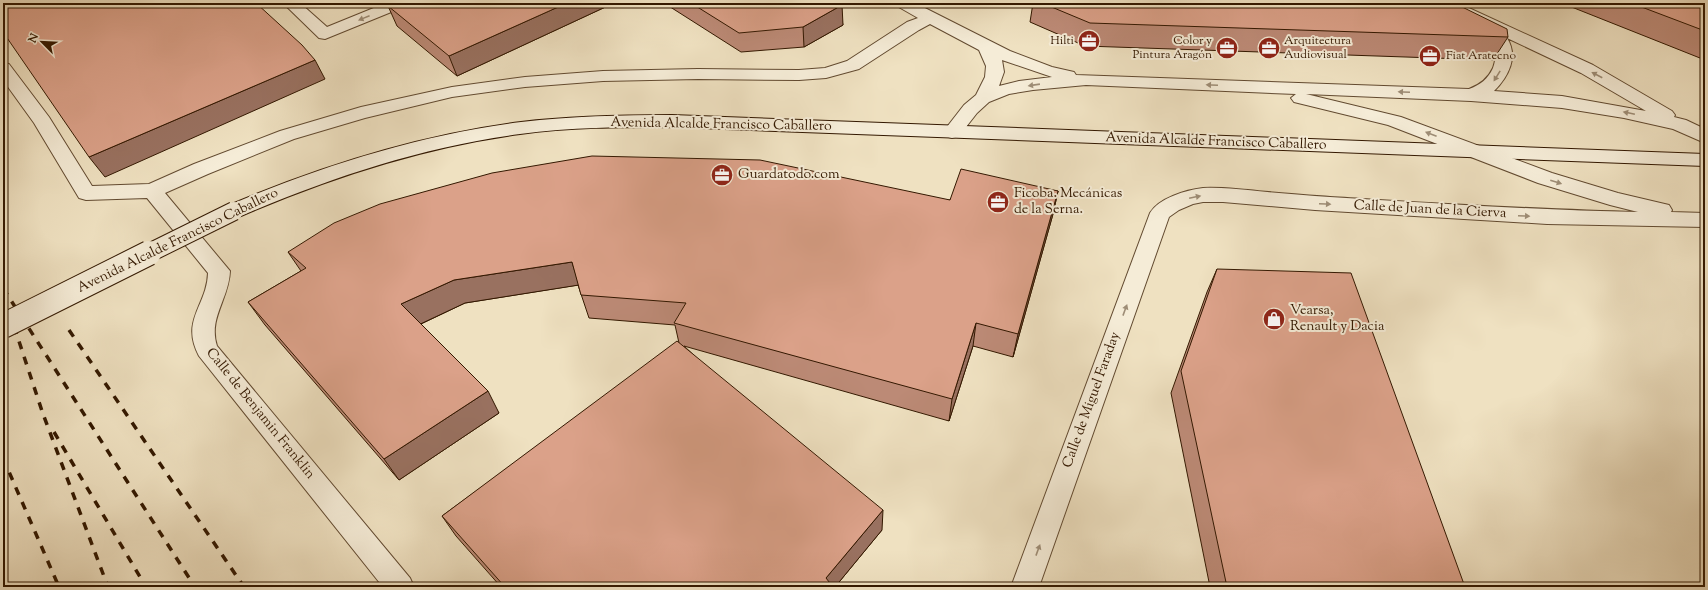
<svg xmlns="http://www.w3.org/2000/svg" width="1708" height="590" font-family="'Sorts Mill Goudy',serif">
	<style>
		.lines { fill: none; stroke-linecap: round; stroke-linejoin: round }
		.street-casing { stroke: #624a30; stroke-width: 2 }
		.secondary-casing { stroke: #331800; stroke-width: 2 }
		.street { fill: #f5ecd7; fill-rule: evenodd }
		.secondary { fill: #f5ecd7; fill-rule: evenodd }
		.rail { stroke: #331800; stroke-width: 3.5; stroke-dasharray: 8 8; stroke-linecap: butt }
		.secondary-bridge-far1-casing { stroke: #331800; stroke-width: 20; stroke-linecap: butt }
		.secondary-bridge-casing { stroke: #331800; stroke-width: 26; stroke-linecap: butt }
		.secondary-bridge-far1 { stroke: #f5ecd7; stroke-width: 18 }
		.secondary-bridge { stroke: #f5ecd7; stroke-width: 24 }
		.wall { fill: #bc8a76; stroke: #331800 }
		.shaded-wall { fill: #997160; stroke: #331800 }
		.building { fill: #dba189; stroke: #331800 }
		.oneway { fill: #9e8d76 }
		.labels { text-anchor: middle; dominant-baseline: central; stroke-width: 4; stroke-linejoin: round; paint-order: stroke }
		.far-poi-label { font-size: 12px; fill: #331800; stroke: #f5ecd7; text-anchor: end }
		.street-label { font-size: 14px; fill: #331800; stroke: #f5ecd7 }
		.poi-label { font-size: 14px; fill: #331800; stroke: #f5ecd7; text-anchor: start }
	</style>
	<rect width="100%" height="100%" fill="#efe1c1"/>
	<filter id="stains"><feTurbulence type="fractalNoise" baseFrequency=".005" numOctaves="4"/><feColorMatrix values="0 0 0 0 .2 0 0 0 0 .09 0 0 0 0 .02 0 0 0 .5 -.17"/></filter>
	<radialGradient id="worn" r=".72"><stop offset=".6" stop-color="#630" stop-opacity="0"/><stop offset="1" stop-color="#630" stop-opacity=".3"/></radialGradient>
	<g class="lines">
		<g class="street-casing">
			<g id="street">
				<path d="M283,3H300L327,27L386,3H408L406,6L325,39L319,38Z"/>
				<path d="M895,3H915L1010,51L1052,67L1074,72L1076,75L1469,89C1480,85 1488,79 1493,68C1500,49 1490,37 1478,25C1473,20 1448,10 1439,6L1437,3H1458L1593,65L1672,111L1675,115L1674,117L1686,120L1705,129V143L1673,129L1624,118L1562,108L1471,101L1306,94L1401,117L1552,173L1618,193L1669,205L1672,210L1671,212L1705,213V227L1547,224L1315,210L1223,202H1203L1193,204L1179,210L1169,217L1039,587H1011L1150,213C1159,198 1186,190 1203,188C1218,187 1234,189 1248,190C1275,193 1303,195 1330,197C1432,203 1535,210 1638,212L1610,205L1538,183L1388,125L1294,102L1291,98L1296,94L1086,85L1033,90L1009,94L989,102L977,113L959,136L952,138L945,136L943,132L964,105L976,95L985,77L986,66L979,50L930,24L919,30L859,69L826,78L799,80L698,79L603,81L525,87L452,97L365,118L294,139L208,174L165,193L230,271C229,299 208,318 217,346L410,578L414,587H383L199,356C180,320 207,306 208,273L147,198L86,200L79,198L34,123L3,80V63L9,64L49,117L92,186L149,184L194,164L280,131L361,107L452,87L525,77L603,71L698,69L799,70L825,68L847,61L907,22L918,18L897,6ZM1507,38L1581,73L1646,111L1562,96L1494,91C1508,77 1519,57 1507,38ZM1002,60L1052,77L1019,81L999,86L1004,72Z"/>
			</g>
		</g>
		<g class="secondary-casing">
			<path id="secondary" d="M672,115L1705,154V166L672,127C621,127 570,127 520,134C423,147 331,177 241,216L234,218L227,216L224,211L227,206C321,166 419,135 521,122C571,116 621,115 672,115Z"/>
		</g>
		<use href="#street" class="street"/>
		<use href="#secondary" class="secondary"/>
		<g class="rail">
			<path d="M3,288L195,587"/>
			<path d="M4,296L43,414L108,587"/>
			<path d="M69,330L244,587"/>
			<path d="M54,432L146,587"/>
			<path d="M3,458L59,587"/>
			<path d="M3,573L10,587"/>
		</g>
		<g class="secondary-bridge-far1-casing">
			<path id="secondary-bridge-far1" d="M147,254L234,211"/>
		</g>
		<g class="secondary-bridge-casing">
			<path id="secondary-bridge" d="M3,326L149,253"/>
		</g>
		<use href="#secondary-bridge-far1" class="secondary-bridge-far1"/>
		<use href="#secondary-bridge" class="secondary-bridge"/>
	</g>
	<g class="wall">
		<path d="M614,3L457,76L397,26L388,6Z"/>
		<path d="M664,3H838L843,25L804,47L741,52Z"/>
		<path d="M1033,3H1454L1508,37L1493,60L1085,46L1030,22Z"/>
		<path d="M1564,3H1705V60L1564,4Z"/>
		<path d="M1058,191L1053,214L1013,357L973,346L949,421L684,346L882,530L835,587H501L456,536L442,516L679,343L675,325L589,318L578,285L465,303L421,324L499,413L399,480L265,325L248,302L301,271L288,252L950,200Z"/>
		<path d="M1217,269L1465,587H1210L1171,393L1207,292Z"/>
	</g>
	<g class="shaded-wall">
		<path d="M567,3H614L457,76L449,56Z"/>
		<path d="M842,5L843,25L804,47L803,27Z"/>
		<path d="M315,60L325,79L105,177L89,157Z"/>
		<path d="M1058,191L1053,214L1013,357L1018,334Z"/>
		<path d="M572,262L579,285L465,303L414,327L401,304L454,280Z"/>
		<path d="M976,323L973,346L949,421L952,399Z"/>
		<path d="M488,391L499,413L399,480L384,459Z"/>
		<path d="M883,510L882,530L835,587H827L826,578Z"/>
	</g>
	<g class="building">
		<path d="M3,3H256L302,45L315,60L89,157L3,32Z"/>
		<path d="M397,3H567L449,56L388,6Z"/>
		<path d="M691,3H838L842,5L803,27L739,33Z"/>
		<path d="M1042,3H1454L1507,29L1508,37L1090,23Z"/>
		<path d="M1631,3H1705V31Z"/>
		<path d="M592,156L760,160L950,200L961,169L1058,191L1018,334L976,323L952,399L674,323L686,303L581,295L572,262L454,280L401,304L488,391L384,459L248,302L306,268L288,252L334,223L380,204L492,173Z"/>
		<path d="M1217,269L1351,273L1465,587H1227L1181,371Z"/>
		<path d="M677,341L883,510L826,578L833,587H505L442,516Z"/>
	</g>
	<defs><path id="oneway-solid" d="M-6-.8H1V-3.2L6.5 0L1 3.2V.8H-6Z"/></defs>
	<g class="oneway">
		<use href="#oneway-solid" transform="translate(364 18) rotate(158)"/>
		<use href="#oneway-solid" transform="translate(1597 75) rotate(-152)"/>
		<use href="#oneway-solid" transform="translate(1497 76) rotate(122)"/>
		<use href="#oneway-solid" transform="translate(1034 85) rotate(172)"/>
		<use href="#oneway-solid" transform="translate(1212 85) rotate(-178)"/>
		<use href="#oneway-solid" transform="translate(1404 92) rotate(-178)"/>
		<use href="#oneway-solid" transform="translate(1629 113) rotate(-168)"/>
		<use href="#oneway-solid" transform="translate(1431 134) rotate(-159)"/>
		<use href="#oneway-solid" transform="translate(1556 182) rotate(17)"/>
		<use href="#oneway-solid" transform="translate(1195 197) rotate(-12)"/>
		<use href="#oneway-solid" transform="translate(1325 204) rotate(3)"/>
		<use href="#oneway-solid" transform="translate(1524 216) rotate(3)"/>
		<use href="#oneway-solid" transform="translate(1125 310) rotate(-70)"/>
		<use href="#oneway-solid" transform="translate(1038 550) rotate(-70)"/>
	</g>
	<defs>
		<g id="office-disc" transform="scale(1.15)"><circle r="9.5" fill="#8f2418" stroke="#f5ecd7"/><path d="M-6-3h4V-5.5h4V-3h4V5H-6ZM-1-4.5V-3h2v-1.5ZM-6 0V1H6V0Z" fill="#fff"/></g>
		<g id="shop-disc" transform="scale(1.15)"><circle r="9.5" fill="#8f2418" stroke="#f5ecd7"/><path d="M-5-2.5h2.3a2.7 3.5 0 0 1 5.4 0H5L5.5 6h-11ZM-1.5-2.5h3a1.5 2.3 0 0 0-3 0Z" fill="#fff"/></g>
	</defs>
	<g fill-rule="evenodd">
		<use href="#office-disc" x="1089" y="41"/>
		<use href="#office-disc" x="1227" y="48"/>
		<use href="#office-disc" x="1269" y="48"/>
		<use href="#office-disc" x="1430" y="56"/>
		<use href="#office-disc" x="722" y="175"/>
		<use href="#office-disc" x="998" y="202"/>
		<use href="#shop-disc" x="1274" y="319"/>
	</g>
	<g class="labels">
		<g class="far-poi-label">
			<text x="1074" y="41">Hilti</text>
			<text x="1212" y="41">Color y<tspan x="1212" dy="14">Pintura Aragón</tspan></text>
			<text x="1284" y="41" text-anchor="start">Arquitectura<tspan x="1284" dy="14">Audiovisual</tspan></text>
			<text x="1446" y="56" text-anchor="start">Fiat Aratecno</text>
		</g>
		<g class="street-label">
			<text transform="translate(721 125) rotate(1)">Avenida Alcalde Francisco Caballero</text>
			<text transform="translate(1216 142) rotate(2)">Avenida Alcalde Francisco Caballero</text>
			<text transform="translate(1430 210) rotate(3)">Calle de Juan de la Cierva</text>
			<text transform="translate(178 241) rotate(-26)">Avenida Alcalde Francisco Caballero</text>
			<text transform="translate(1092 400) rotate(-70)">Calle de Miguel Faraday</text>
			<text transform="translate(260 414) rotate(51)">Calle de Benjamin Franklin</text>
		</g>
		<g class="poi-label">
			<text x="738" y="175">Guardatodo.com</text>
			<text x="1014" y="194">Ficoba. Mecánicas<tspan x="1014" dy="16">de la Serna.</tspan></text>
			<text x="1290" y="311">Vearsa,<tspan x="1290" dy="16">Renault y Dacia</tspan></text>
		</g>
	</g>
	<rect width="1708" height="590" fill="none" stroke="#efe1c1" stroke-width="16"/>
	<rect x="4" y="4" width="1700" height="582" fill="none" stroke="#331800" stroke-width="2"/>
	<rect x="8" y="8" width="1692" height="574" fill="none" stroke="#331800"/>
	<g transform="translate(42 42) rotate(294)" stroke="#f5ecd7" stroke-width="3" paint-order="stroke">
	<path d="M0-3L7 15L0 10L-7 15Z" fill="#331800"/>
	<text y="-6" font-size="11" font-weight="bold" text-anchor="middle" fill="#331800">N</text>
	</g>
	<rect width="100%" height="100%" filter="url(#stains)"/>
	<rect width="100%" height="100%" fill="url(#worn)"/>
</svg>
